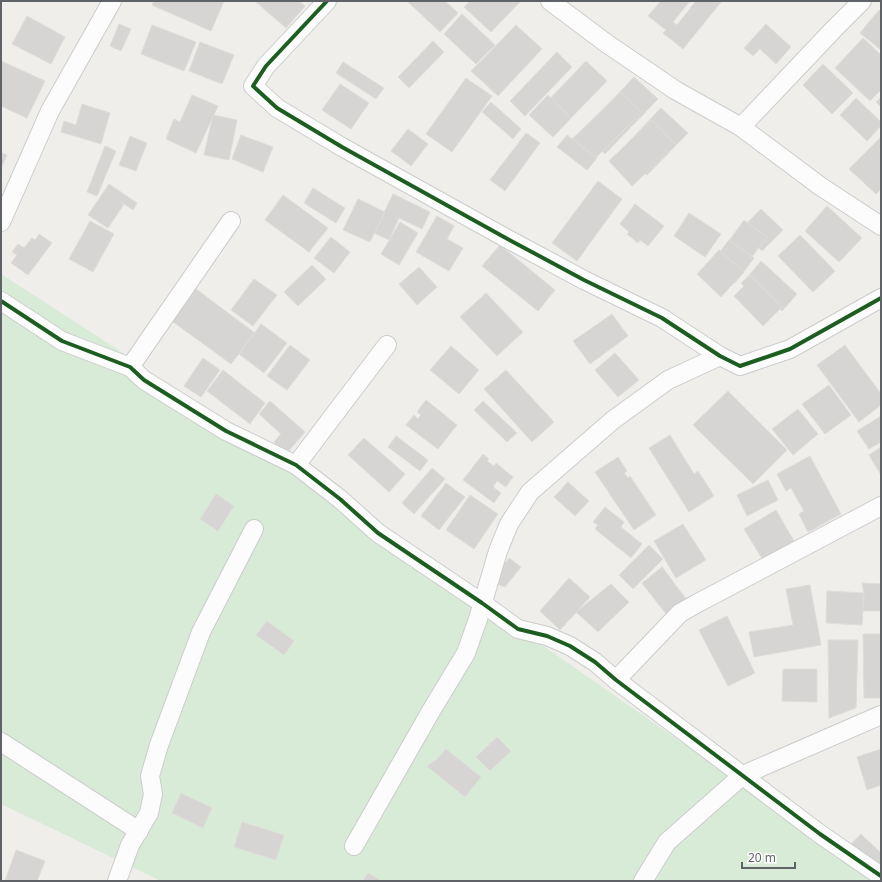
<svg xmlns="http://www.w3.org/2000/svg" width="882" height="882" font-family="'Noto Sans',sans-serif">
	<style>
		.green { fill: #d8ebd6 }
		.building { fill: #d6d5d3; stroke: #deddd9 }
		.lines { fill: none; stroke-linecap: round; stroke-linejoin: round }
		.minor-casing { stroke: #cbcccc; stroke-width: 20 }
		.minor { stroke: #fdfcfc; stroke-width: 18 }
		.cycleway-casing { stroke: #fff; stroke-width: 6 }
		.cycleway { stroke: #1b5e20; stroke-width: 4 }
	</style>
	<rect width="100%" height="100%" fill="#efeeea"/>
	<path class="green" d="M1,274L117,349L881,881H161L1,804Z"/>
	<g class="building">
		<path d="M154,1H224L211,31L152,5Z"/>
		<path d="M255,1H299L305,6L286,28Z"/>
		<path d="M407,1H445L458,13L440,32Z"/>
		<path d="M470,1H521L491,32L464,7Z"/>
		<path d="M661,1H690L673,22L677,25L696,1H722L683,49L663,33L666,30L648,16Z"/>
		<path d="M879,10L881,12V50L860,33Z"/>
		<path d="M462,14L495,45L476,64L444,34Z"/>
		<path d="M27,16L65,37L51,64L12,44Z"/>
		<path d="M119,24L131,29L121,51L110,46Z"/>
		<path d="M766,24L791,47L776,64L760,49L753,56L744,48Z"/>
		<path d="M152,25L196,42L184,71L141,54Z"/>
		<path d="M516,25L542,49L498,96L471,71Z"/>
		<path d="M863,38L881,55V90L870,101L835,68Z"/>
		<path d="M433,41L444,52L409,88L398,77Z"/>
		<path d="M200,42L234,55L222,84L189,71Z"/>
		<path d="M557,52L572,67L525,116L510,101Z"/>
		<path d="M1,61L45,81L27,118L1,106Z"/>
		<path d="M586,61L607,81L564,125L543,106Z"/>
		<path d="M343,62L384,88L376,99L336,73Z"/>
		<path d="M823,64L853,93L832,114L803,85Z"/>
		<path d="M634,77L658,99L605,154L582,132Z"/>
		<path d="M466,78L492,96L452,152L426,134Z"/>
		<path d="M340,84L369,103L351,129L322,110Z"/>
		<path d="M621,92L642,113L590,163L569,142Z"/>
		<path d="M192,95L218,106L196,153L166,139L174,119L180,122Z"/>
		<path d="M548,95L571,118L553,137L529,115Z"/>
		<path d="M881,97V107L876,102Z"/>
		<path d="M856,98L881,122V126L867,141L840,115Z"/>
		<path d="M491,102L521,129L513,139L482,112Z"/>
		<path d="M82,104L110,113L101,144L61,132L64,121L76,125Z"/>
		<path d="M661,108L688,133L647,175L621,150Z"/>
		<path d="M213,115L237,120L229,160L204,155Z"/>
		<path d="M652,120L676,145L632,186L609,161Z"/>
		<path d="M408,129L428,144L411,166L391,151Z"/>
		<path d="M526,133L540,143L505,191L490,180Z"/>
		<path d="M241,135L273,147L263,172L232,159Z"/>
		<path d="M567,135L597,158L587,170L557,147Z"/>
		<path d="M130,136L147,143L136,171L119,165Z"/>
		<path d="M881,137V189L876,194L849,169Z"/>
		<path d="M105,146L116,151L97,196L87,192Z"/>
		<path d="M1,153L7,155L1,168Z"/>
		<path d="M598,181L622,199L577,261L552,243Z"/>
		<path d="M109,184L137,203L133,210L124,204L108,228L88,215Z"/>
		<path d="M313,188L345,208L336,223L304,203Z"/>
		<path d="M393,194L430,212L422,229L399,218L389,240L374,233Z"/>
		<path d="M283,195L328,228L309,252L265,220Z"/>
		<path d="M358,199L385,212L370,242L343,230Z"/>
		<path d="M635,204L664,226L648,246L640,240L638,243L627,234L629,232L620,224Z"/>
		<path d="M827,206L862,238L839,262L805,231Z"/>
		<path d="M761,209L783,230L762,251L740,230Z"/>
		<path d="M689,213L721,234L705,257L674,236Z"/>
		<path d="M437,216L454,226L447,239L463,248L449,271L416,252Z"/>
		<path d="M744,220L767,237L748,262L726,245Z"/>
		<path d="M90,221L114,234L93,272L69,259Z"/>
		<path d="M400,222L418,233L399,265L381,254Z"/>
		<path d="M39,234L52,243L28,275L11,263L17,255L12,252L18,244L24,248L32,238L35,240Z"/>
		<path d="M800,235L835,271L813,292L778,256Z"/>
		<path d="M331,237L350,252L334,273L314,258Z"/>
		<path d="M729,240L754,258L735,283L710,265Z"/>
		<path d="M500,245L555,290L538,311L482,266Z"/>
		<path d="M719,250L744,272L721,297L697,274Z"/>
		<path d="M761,261L797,294L782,311L746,279Z"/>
		<path d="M312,265L326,279L298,306L284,292Z"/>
		<path d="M419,267L437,287L417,305L399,284Z"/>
		<path d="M750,275L782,307L763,326L734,296L744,286L741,283Z"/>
		<path d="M254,279L277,295L253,326L231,310Z"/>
		<path d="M196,289L255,333L231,364L172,321Z"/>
		<path d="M486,293L523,332L497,356L460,317Z"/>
		<path d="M612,314L628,336L590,364L573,341Z"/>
		<path d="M261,324L287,343L264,373L239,354Z"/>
		<path d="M290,345L310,360L287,390L267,376Z"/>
		<path d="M845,345L881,394V405L859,422L817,365Z"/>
		<path d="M451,346L479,370L459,394L430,370Z"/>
		<path d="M615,353L639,380L618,397L595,370Z"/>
		<path d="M203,358L220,370L201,397L184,386Z"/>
		<path d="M223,370L265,403L250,424L207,391Z"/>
		<path d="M506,370L554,422L532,442L484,389Z"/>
		<path d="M829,385L851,415L825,434L802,404Z"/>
		<path d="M728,391L787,450L753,484L693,425Z"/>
		<path d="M426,400L457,425L438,449L406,425L414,415L418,419L421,415L417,412Z"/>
		<path d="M270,401L305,432L287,453L274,442L281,434L259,414Z"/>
		<path d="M483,401L517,433L507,442L474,410Z"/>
		<path d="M798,409L818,434L793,455L772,429Z"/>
		<path d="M881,416V442L869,449L857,431Z"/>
		<path d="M670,435L694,474L698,471L714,496L689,512L649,448Z"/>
		<path d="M396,436L428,460L420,471L388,447Z"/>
		<path d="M364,438L405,474L389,492L348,455Z"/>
		<path d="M881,447V475L869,455Z"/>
		<path d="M483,454L489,459L487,461L494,466L496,463L513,477L506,487L497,481L493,487L501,493L494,503L463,480Z"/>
		<path d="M810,456L841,514L808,532L799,514L804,511L791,488L786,491L777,474Z"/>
		<path d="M618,457L627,471L624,473L628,478L630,476L656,515L634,530L595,472Z"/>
		<path d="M432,468L445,479L414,514L402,503Z"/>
		<path d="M768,480L778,500L747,516L737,495Z"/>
		<path d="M568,482L589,501L575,516L554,497Z"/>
		<path d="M446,483L465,497L439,530L421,516Z"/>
		<path d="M216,494L234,506L218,531L200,519Z"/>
		<path d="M470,495L498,514L474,549L446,530Z"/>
		<path d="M605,507L624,522L621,527L642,544L631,558L595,529L598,525L593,522Z"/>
		<path d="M776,510L794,541L763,560L744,529Z"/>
		<path d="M683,524L706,560L676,578L654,541Z"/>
		<path d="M649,545L663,559L633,589L619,575Z"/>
		<path d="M509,558L521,567L505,587L496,584L494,578Z"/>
		<path d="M662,567L686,599L666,614L642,583Z"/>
		<path d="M569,578L590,597L560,630L540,611Z"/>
		<path d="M862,583L881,584V611H861L864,593Z"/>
		<path d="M611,584L629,602L598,632L576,612Z"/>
		<path d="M810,585L821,645L754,657L749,632L793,625L786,589Z"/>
		<path d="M827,591L864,593L862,625L826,623Z"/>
		<path d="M727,616L755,673L728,686L699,630Z"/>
		<path d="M267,621L294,641L284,655L256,635Z"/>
		<path d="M863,634H881V698H864Z"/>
		<path d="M828,640H858L856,708L829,718Z"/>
		<path d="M783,669H817V702L782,701Z"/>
		<path d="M497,737L511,751L490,771L476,757Z"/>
		<path d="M446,749L481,777L465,797L427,766L437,759Z"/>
		<path d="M881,749V785L867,790L857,757Z"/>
		<path d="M181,793L212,808L203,828L172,813Z"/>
		<path d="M242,822L284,835L276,860L234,847Z"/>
		<path d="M861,834L881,853V867L879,870L851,844Z"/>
		<path d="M16,850L45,861L37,881H5Z"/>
		<path d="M368,873L381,881H363Z"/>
	</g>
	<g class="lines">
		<g class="minor-casing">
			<g id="minor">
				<path d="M327,1L266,66L253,86L277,108L342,147L504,237L584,280L662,318L720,356L740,366L790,349L881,298"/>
				<path d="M550,1L606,43L675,90L741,127L820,186L881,226"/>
				<path d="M741,127L834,29L862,1"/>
				<path d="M1,222L50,111L112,1"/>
				<path d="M1,301L62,341L130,367L144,380L226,431L296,465L340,499L378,533L482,603L518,629L547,636L570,646L595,662L616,680L820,834L881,876"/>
				<path d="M130,367L231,221"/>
				<path d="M296,465L387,345"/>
				<path d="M616,680L680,613L696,604L881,506"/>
				<path d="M1,742L139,831"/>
				<path d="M354,846L431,711L466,653L478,619L498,551L509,524L530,492L613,420L668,380L720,356"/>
				<path d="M117,881L130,845L149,813L153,794L150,776L159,745L201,632L254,529"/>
				<path d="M643,881L667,842L743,775L881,715"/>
			</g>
		</g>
		<use href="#minor" class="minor"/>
		<g class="cycleway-casing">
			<g id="cycleway">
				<path d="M327,1L266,66L253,86L277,108L342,147L504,237L584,280L662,318L720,356L740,366L790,349L881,298"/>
				<path d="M1,301L62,341L130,367L144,380L226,431L296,465L340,499L378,533L482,603L518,629L547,636L570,646L595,662L616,680L820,834L881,876"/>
			</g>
		</g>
		<use href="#cycleway" class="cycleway"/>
	</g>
	<rect width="882" height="882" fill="none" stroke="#5f6368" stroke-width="4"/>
	<path d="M742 862v6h53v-6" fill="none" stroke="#5f6368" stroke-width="2"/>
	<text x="748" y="862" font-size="12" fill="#5f6368" stroke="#ffffff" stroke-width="3" paint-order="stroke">20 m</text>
</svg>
